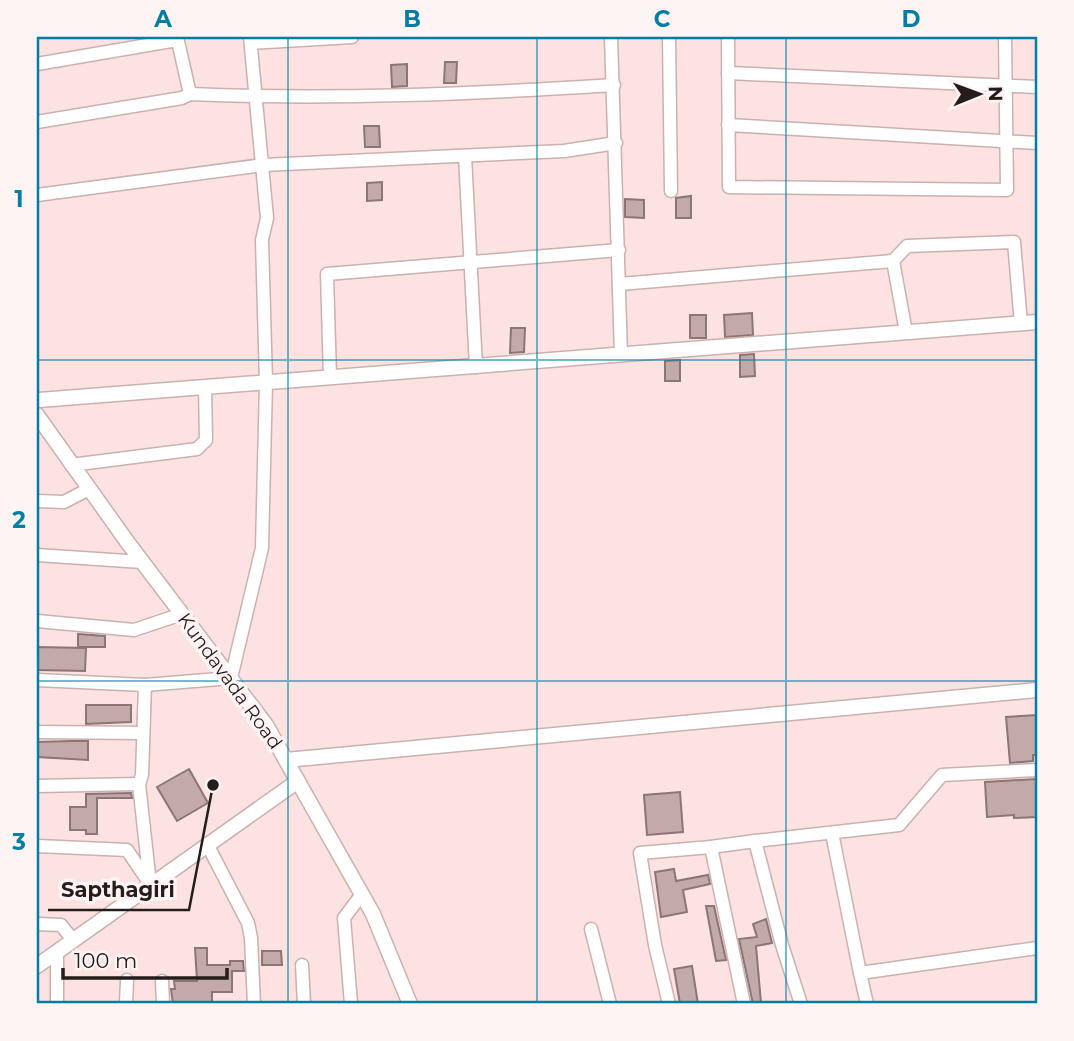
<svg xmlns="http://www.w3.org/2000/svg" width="1074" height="1041" font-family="Montserrat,sans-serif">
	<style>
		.building { fill: #c3aaaa; stroke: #8d7575; stroke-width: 2 }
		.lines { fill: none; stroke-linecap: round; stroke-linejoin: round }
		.minor-casing { stroke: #cab1b0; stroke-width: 15 }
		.tertiary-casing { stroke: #cab1b0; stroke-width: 17 }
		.minor { stroke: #fff; stroke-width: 12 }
		.tertiary { stroke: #fff; stroke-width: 14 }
		.grid { fill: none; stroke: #027ea4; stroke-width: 2; stroke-opacity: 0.55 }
		.labels { text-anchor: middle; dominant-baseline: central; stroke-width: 7; stroke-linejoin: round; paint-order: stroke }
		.street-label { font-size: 19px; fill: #251c1c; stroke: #fff4f4 }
		.leader { fill: none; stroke: #251c1c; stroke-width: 2.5 }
		.callout-dot { fill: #251c1c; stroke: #fff4f4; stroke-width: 2.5 }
		.callout-label { font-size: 21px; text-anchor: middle; font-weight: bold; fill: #251c1c; stroke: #fff4f4; stroke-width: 7; stroke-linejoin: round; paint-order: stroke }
		.neatline { fill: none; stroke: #027ea4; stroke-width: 2.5 }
		.grid-label { font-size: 23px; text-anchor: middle; font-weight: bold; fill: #027ea4 }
	</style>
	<rect width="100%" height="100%" fill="#fde2e2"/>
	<g class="building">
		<path d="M445,62H457L456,83H444Z"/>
		<path d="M407,64V86L392,87L391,65Z"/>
		<path d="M364,126H379L380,147H365Z"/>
		<path d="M382,182V200L367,201V183Z"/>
		<path d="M691,196V218H676V198Z"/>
		<path d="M625,199L644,200V218L625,217Z"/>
		<path d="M752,313L753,335L725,337L724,315Z"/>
		<rect x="690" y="315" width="16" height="23"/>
		<path d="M511,328H525L524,352L510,353Z"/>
		<path d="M754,354L755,376L740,377V355Z"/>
		<path d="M680,360V381H665V361Z"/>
		<path d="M78,634L105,636V647H78Z"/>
		<path d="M37,647L86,648L85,671L37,670Z"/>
		<path d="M86,705H131V722L86,724Z"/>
		<path d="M1037,715V755H1033V761L1010,763L1006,717Z"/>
		<path d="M71,741H88V760L37,757V742Z"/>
		<path d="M189,769L208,803L177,821L157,787Z"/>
		<path d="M1037,779V817L1014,818V815L987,817L985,782Z"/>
		<path d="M680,792L683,832L647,835L644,795Z"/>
		<path d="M131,793L132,798H97V834H86V830H70V807H86V794Z"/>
		<path d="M674,869L676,881L708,875L710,884L683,890L687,912L661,917L655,872Z"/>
		<path d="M706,906H714L726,960L716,961Z"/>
		<path d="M766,919L772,943L756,946L761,1003L753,1004L739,939L757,937L753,924Z"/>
		<path d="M195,948H207V965H230V961H243L244,971H232V992H212V1004H173L171,989H175L174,981H197Z"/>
		<path d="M262,951H281L282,965H262Z"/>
		<path d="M692,966L698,1004H680L674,969Z"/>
	</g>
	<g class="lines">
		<g class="minor-casing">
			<g id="minor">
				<path d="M177,37L190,94"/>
				<path d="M611,37L621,355"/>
				<path d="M669,37L671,191"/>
				<path d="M728,37L729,187L1007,190L1005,37"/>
				<path d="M251,43L352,37"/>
				<path d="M37,64L177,40"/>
				<path d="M728,73L1037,87"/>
				<path d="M37,122L182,98L190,94C332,100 473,94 614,85"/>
				<path d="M728,125L1037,143"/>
				<path d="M465,156L476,367"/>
				<path d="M37,195L263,165L564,151L616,143"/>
				<path d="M893,261L906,332"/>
				<path d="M620,284L893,261L907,246L1014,242L1021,324"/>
				<path d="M330,377L327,274L619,250"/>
				<path d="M71,465L197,449L206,440L205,387"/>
				<path d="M37,501L64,502L89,489"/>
				<path d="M37,555L142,562"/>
				<path d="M37,621L134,630L182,614"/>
				<path d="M37,680L145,685L231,678L262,548L266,382L262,240L267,218L250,37"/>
				<path d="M37,732L142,733"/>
				<path d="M37,786L139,784"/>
				<path d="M832,833L860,973L1037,948"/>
				<path d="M755,841L899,825L942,775L1037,770"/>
				<path d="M207,844L248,923L251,938L254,1004"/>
				<path d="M37,846L127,850L150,884L139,784L142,775L145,685"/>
				<path d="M711,847L755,841L782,945L801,1004"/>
				<path d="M37,924L61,925L73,940"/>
				<path d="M591,929L610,1004"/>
				<path d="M57,951V1004"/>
				<path d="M302,965L304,1004"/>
				<path d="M860,973L867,1004"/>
				<path d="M162,981L163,1004"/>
				<path d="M126,1004L127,980"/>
				<path d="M351,1004L344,918L362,894"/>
				<path d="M669,1004L655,945L640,853L711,847L744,1004"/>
			</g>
		</g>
		<g class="tertiary-casing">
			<g id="tertiary">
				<path d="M39,400L1037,322"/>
				<path d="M37,415L128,543L266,725L373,914L410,1004"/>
				<path d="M286,760L1037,690"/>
				<path d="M37,966L298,781"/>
			</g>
		</g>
		<use href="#minor" class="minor"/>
		<use href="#tertiary" class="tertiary"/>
	</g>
	<path class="grid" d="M288,37V1004M537,37V1004M786,37V1004M37,360H1037M37,681H1037"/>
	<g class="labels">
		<g class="street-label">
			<text transform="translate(230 681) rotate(54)">Kundavada Road</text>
		</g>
	</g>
	<path class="leader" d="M213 785L189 910H48"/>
	<circle class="callout-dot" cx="213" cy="785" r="7"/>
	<g class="callout-label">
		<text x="118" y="897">Sapthagiri</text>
	</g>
	<rect width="1074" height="1041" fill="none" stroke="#fff4f4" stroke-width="77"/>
	<g transform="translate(979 94) rotate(89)" stroke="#fff4f4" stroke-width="5" paint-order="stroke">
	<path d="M0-5L12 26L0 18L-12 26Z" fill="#251c1c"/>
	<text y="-10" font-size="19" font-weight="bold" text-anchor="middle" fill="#251c1c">N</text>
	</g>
	<path d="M63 968v10h164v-10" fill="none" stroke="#251c1c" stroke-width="3.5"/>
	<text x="74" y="968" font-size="21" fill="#251c1c" stroke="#fff4f4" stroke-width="5" paint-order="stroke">100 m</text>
	<rect x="38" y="38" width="998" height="964" class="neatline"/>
	<g class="grid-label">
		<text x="163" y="27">A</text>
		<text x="412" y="27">B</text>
		<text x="662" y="27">C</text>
		<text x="911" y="27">D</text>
		<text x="19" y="207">1</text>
		<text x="19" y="528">2</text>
		<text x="19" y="850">3</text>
	</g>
</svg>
